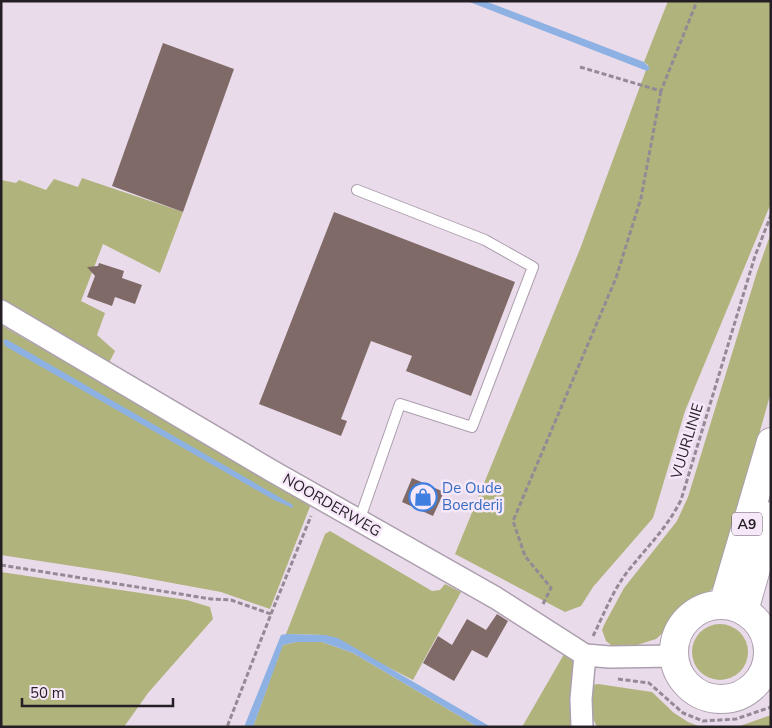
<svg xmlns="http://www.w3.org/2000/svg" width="772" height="728" font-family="'Nunito Sans',sans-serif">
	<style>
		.green { fill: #b0b37b }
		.water { fill: #8db1e2 }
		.building { fill: #7f6a67 }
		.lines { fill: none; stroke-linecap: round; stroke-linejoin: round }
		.service-casing { stroke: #ac9fae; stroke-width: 12 }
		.minor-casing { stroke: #ac9fae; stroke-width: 24 }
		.primary-casing { stroke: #ac9fae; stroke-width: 30 }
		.motorway-casing { stroke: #ac9fae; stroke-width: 30 }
		.path { stroke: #948a95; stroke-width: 3; stroke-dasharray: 5 2.5; stroke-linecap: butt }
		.service { stroke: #fff; stroke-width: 10 }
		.minor { stroke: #fff; stroke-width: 21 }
		.primary { stroke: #fff; stroke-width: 28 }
		.motorway { stroke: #fff; stroke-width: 28 }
		.labels { text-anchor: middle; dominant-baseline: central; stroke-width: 5; stroke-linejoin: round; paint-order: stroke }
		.shield { fill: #f7e8f9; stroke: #635b65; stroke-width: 1 }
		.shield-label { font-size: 14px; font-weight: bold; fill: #241f25 }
		.street-label { font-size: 15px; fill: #241f25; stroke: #f7e8f9 }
		.shop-label { font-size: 15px; fill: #366cbe; stroke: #f7e8f9; text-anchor: start }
	</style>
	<rect width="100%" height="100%" fill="#eadbeb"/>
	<g class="green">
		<path d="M668,1H771V203L685,411L653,518L593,587L581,606L565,612L455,554L580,249L646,70L649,69L648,65L644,62Z"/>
		<path d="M82,178L183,212L160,273L103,244L81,301L105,313L97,335L115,351L109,363L94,356L1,302V180L16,183L19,180L46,190L54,179L78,187Z"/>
		<path d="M771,233V392L758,438L748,490L727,565L714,587L707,594L683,607L665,631L656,639L634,646L611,645L606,641L602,630L604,625L624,588L677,521L688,497L757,272Z"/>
		<path d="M1,325L311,504L270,609L221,592L118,573L1,555Z"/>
		<path d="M330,531L432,591L440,590L445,584L461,592L413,680L325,635L286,634L325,534Z"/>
		<path d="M1,572L187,600L210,607L213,619L148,693L124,727H1Z"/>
		<circle cx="720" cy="652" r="28"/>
		<path d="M296,642H322L353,653L478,727H253L280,652L283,645Z"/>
		<path d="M567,649L574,657L575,727H522Z"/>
		<path d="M598,684L652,692L674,713L688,722L701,727H597L590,712L593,685Z"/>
		<path d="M771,715V727H737Z"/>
	</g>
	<g class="water">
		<path d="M467,1H485L644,62L650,68L647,71Z"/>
		<path d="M6,339L293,505V508L274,500L5,346L3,341Z"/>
		<path d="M286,634L325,635L338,638L491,727H478L353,653L322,642H296L283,645L253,727H244L281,635Z"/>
	</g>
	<g class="building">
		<path d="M163,43L234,69L183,212L112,186Z"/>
		<path d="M334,212L515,282L471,396L406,371L412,356L371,341L341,419L347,421L341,436L259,404Z"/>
		<path d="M99,263L124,271L122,278L142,285L135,304L115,297L112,306L87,297L95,276L87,267L98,266Z"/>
		<path d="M412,478L444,492L433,516L402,502Z"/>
		<path d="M497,614L508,621L487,658L472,650L454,681L423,663L438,636L452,645L467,619L486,630Z"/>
	</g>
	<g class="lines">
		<g class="service-casing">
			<path id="service" d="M357,190L485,240L533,267L472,427L400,404L359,521"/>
		</g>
		<g class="minor-casing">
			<g id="minor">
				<path d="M1,311L272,471L496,598L585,655L610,657L674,656"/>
				<path d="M582,727L581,699L585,655"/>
			</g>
		</g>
		<g class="primary-casing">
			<circle id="primary" cx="721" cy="652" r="47"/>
		</g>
		<g class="motorway-casing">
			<g id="motorway">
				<path d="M723,605L771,442"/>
				<path d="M744,611L771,516"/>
			</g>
		</g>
		<g class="path">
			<path d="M580,67L661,91L697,1"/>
			<path d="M1,565L211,599L231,600L271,614L227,727"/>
			<path d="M543,604L551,588L525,556L513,521L616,278L641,198L661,91"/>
			<path d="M271,614L311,516"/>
			<path d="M593,636C604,614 613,590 628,571C647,547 667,528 681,500L755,256L771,215"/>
			<path d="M618,679L649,683L683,713L703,721L736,719L771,707"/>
		</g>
		<use href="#service" class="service"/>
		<use href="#minor" class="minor"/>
		<use href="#primary" class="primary"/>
		<use href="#motorway" class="motorway"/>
	</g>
	<defs>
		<g id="shop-ring" transform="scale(1.4375)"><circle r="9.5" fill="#f7e8f9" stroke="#3f7fe0" stroke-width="1.5"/><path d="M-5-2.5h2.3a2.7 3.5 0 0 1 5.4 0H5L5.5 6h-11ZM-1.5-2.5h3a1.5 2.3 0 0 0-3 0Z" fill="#3f7fe0"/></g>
	</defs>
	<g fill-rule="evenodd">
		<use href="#shop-ring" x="423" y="497"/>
	</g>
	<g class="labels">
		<rect class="shield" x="732" y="512.5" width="30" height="23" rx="4"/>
		<g class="shield-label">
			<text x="747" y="524">A9</text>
		</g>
		<g class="street-label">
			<text transform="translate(687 441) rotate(-73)">VUURLINIE</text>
			<text transform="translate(332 505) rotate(30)">NOORDERWEG</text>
		</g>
		<g class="shop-label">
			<text x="442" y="488">De Oude<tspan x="442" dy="17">Boerderij</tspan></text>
		</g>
	</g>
	<rect width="772" height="728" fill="none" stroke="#241f25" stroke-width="5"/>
	<path d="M22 698v8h151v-8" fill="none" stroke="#241f25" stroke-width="2.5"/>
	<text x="30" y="698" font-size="15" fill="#241f25" stroke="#f7e8f9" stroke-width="4" paint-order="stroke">50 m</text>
</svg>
